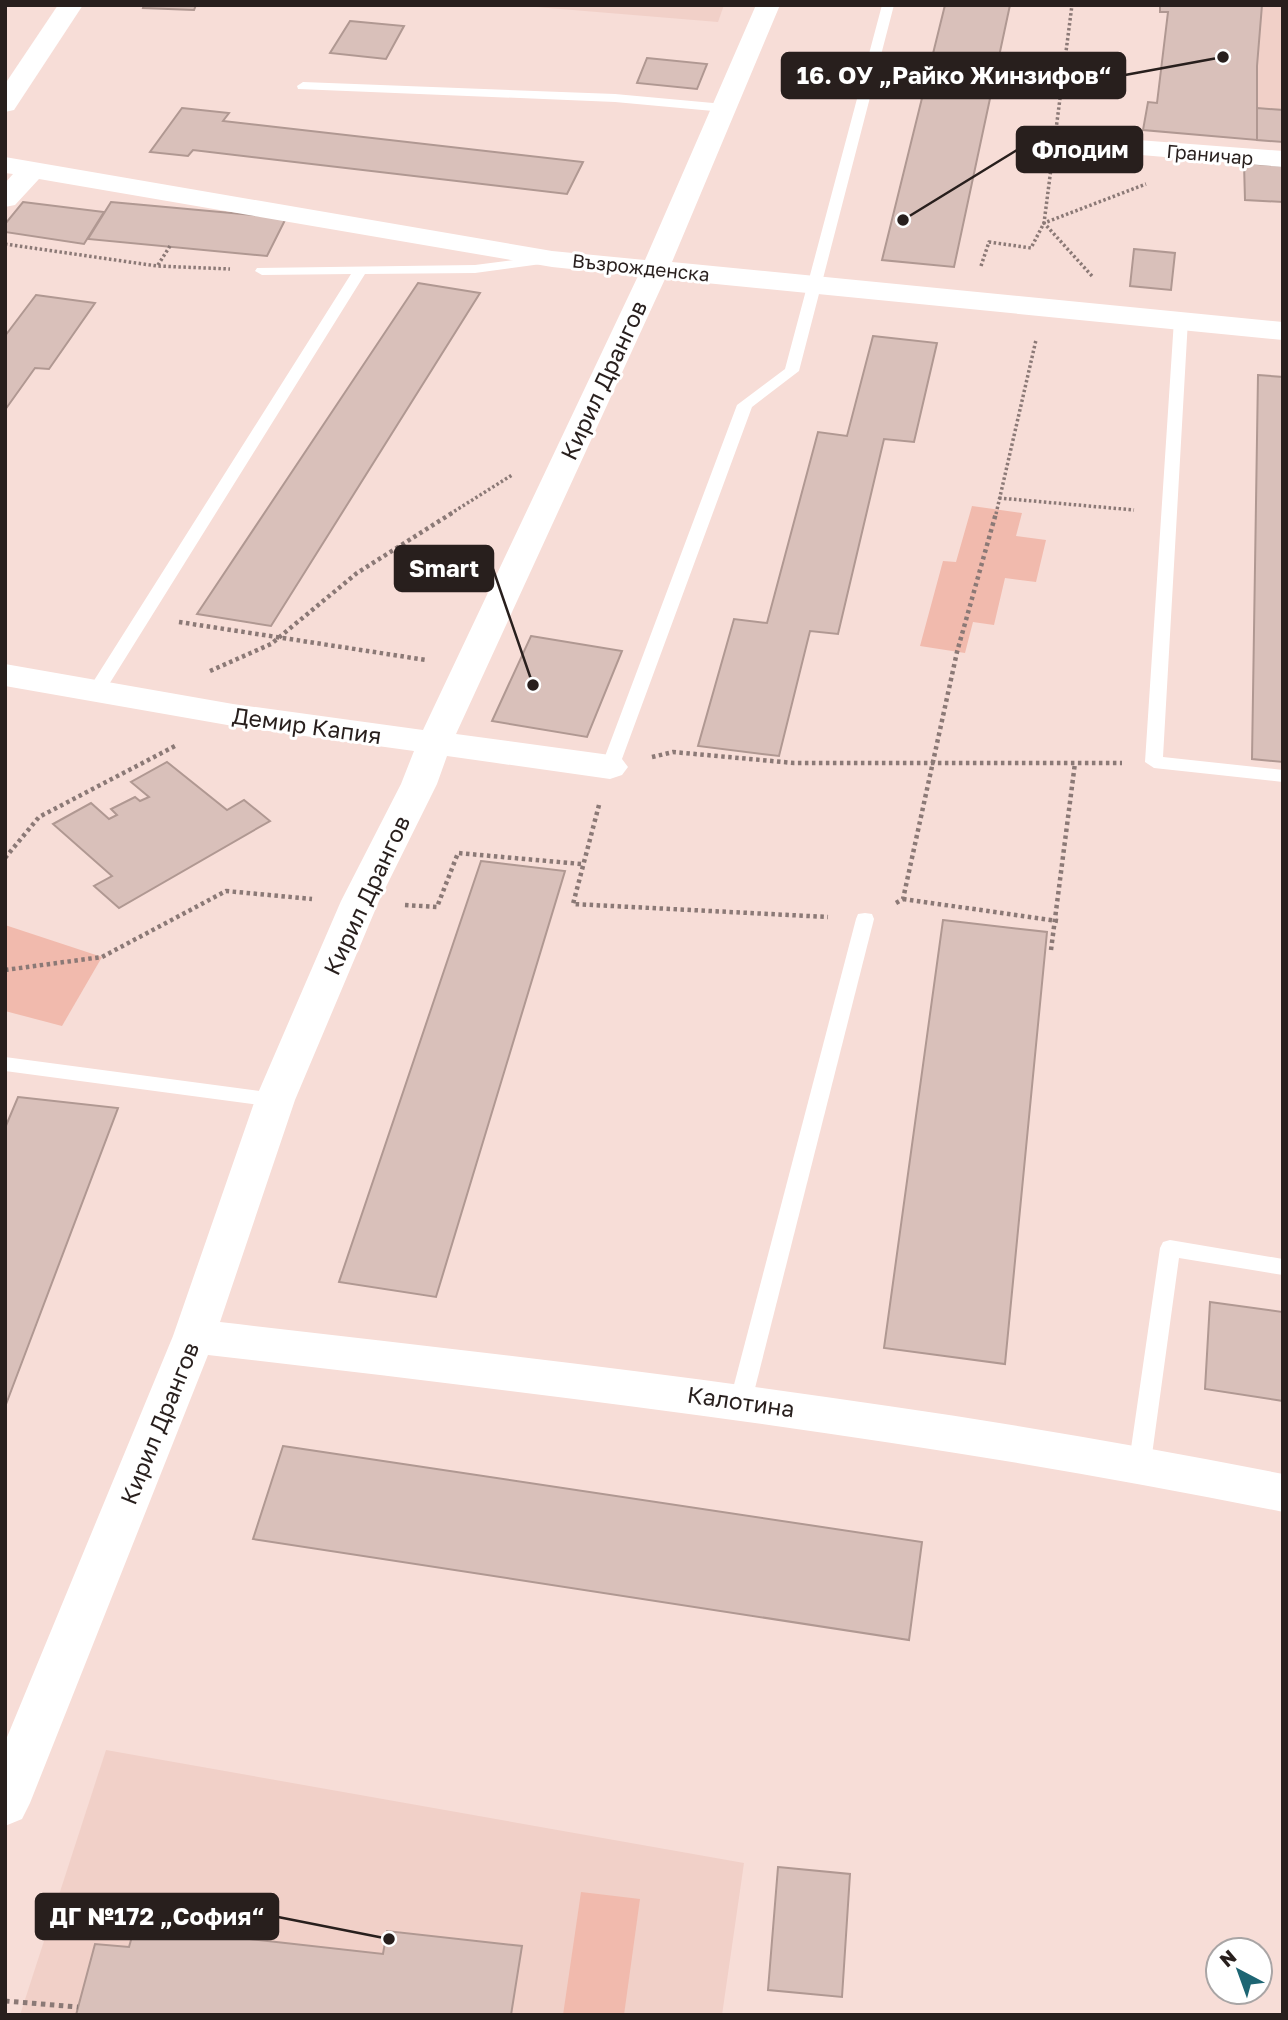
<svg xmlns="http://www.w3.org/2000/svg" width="1288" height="2020" font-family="'Golos Text',sans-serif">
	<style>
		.built { fill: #f1d0c8 }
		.green { fill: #f1baad }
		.building { fill: #d9c0ba; stroke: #b09892; stroke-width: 2 }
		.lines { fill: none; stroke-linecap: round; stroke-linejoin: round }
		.path-far2 { stroke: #8b7976; stroke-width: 3.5; stroke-dasharray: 2.5 2.5; stroke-linecap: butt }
		.path-far1 { stroke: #8b7976; stroke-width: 4.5; stroke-dasharray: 3.5 3.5; stroke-linecap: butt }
		.path { stroke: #8b7976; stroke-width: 5; stroke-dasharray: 4.5 4.5; stroke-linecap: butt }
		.service { fill: #fff; fill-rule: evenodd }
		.minor { fill: #fff; fill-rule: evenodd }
		.labels { text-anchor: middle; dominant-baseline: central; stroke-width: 6; stroke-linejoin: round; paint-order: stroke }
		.far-street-label { font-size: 19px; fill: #281f1d; stroke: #fff }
		.street-label { font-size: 23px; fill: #281f1d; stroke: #fff }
		.leader { fill: none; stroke: #281f1d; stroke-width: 2.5 }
		.callout-dot { fill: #281f1d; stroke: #fff; stroke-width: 2.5 }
		.callout { fill: #281f1d; stroke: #281f1d; stroke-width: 2.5 }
		.callout-label { font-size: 24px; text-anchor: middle; font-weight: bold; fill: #fff }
	</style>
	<rect width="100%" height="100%" fill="#f7ddd7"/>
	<g class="built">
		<path d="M512,5H724L718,22Z"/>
		<path d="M1160,5H1283V142L1143,130L1148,102H1157L1168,13L1160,12Z"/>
		<path d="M106,1750L744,1863L722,2015H20Z"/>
	</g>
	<g class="green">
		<path d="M972,506L1022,513L1016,536L1046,540L1036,582L1005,578L994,625L973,622L965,653L920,646L943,561L956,562Z"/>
		<path d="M5,925L102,957L62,1026L5,1011Z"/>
		<path d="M581,1892L640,1899L624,2015H563Z"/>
	</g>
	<g class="building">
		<path d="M144,5H196L194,10L143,8Z"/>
		<path d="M945,5H1010L954,267L882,260Z"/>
		<path d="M1160,5H1262L1257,66V140L1143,130L1148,102L1157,103L1168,12H1160Z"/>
		<path d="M350,21L404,26L386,59L330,53Z"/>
		<path d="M647,58L707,64L697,89L637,83Z"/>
		<path d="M182,108L229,113L223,121L583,162L567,194L193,150L188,156L150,152Z"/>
		<path d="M1257,108L1283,110V142L1257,140Z"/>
		<path d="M1244,163L1283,166V202L1245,200Z"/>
		<path d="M23,202L104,212L84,244L5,232V224Z"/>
		<path d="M111,202L286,218L267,256L88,239Z"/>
		<path d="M1134,249L1175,253L1171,290L1130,286Z"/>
		<path d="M418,283L480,293L271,626L197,614Z"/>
		<path d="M36,295L95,303L49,369L35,368L5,410V336Z"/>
		<path d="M873,336L937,343L914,442L884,439L838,634L810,631L779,756L698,746L734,619L767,623L818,432L847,436Z"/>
		<path d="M1258,375L1283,377V762L1252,759Z"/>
		<path d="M531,636L622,651L587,737L492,721Z"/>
		<path d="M167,762L227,810L244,800L270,821L119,908L94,886L112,876L53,824L91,803L109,819L117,815L111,809L135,797L140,801L149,797L131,782Z"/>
		<path d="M481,861L565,871L436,1297L339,1282Z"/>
		<path d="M943,920L1047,932L1005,1364L884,1348Z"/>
		<path d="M18,1097L118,1108L5,1407V1128Z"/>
		<path d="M1210,1302L1283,1312V1401L1205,1389Z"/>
		<path d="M283,1446L922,1542L909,1640L253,1539Z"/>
		<path d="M778,1867L850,1874L842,1997L768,1990Z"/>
		<path d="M135,1926L383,1954L387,1931L522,1946L511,2015H76L95,1944L129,1947Z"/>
	</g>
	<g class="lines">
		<g class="path-far2">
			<path d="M5,244L157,266L230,269"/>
			<path d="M158,265L170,246"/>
			<path d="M981,266L989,242L1031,248L1044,223L1072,5"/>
			<path d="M1092,276L1044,223L1146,184"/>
			<path d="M999,498L1134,510"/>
			<path d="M450,514L512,475"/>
			<path d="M996,514L1036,340"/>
		</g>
		<g class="path-far1">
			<path d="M179,622L426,660"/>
			<path d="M210,671L271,644L357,573L452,513"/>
			<path d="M652,757L673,752L794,763H1122"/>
			<path d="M599,805L573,904L828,917"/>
			<path d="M5,858L39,817L177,745"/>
			<path d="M903,899L1058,921"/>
			<path d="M896,903L903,899L957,652L996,513"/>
			<path d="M405,905L437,907L458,853L581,864"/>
			<path d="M1051,950L1075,763"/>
			<path d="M5,970L102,957L226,891L312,899"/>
		</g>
		<path class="path" d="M5,2001L78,2007"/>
		<g class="service">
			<path d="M882,5H894L799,371L752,407L619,767L610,773L604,771L601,767L737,405L785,369Z"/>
			<path d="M303,82L615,94L724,104L731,108L724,112L615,102L298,89L297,86Z"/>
			<path d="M551,255L558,259L556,262L475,273L365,274L103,694H91L88,690L351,274L262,275L255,271L257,268L475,265Z"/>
			<path d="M1181,316L1188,320L1163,757L1283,770V782L1154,768L1145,762L1174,320Z"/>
			<path d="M865,913L872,914L874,919L752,1400L749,1406L741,1409L733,1406L730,1400L856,919L858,914Z"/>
			<path d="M5,1057L275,1093L282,1095L285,1100L282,1105L275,1107L5,1071Z"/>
			<path d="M1170,1240L1283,1259V1275L1179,1258L1151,1462L1148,1469L1140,1471L1132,1469L1129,1462L1160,1248L1163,1242Z"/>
		</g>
		<g class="minor">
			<path d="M58,5H83L14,110L5,112V84Z"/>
			<path d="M756,5H780L672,262L1283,322V340L665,279L456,734L610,755L622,759L628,767L622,775L610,779L447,756L437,784L379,901L295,1100L220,1322C576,1363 931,1403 1283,1474V1512C927,1439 568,1397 208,1355L30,1803L22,1819L5,1826V1742L173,1336L255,1100L341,901L401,784L414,751L233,726L5,686V664L233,704L423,730L638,276L552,267L39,179L15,205L5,207V183L13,174L5,173V157L552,251L645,260Z"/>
			<path d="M1138,140L1283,151V167L1129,154L1125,148L1129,142Z"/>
		</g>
	</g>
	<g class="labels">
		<g class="far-street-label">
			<text transform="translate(1210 154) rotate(5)">Граничар</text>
			<text transform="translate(641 267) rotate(6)">Възрожденска</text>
		</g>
		<g class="street-label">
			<text transform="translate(603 380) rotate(-65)">Кирил Дрангов</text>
			<text transform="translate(307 725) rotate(8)">Демир Капия</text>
			<text transform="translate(366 895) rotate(-65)">Кирил Дрангов</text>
			<text transform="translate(741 1401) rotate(8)">Калотина</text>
			<text transform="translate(159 1423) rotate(-68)">Кирил Дрангов</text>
		</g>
	</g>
	<path class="leader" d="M1223 57L1125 75M903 220L1017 150M533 685L493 569M389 1939L278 1917"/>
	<g class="callout-dot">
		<circle cx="1223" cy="57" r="7"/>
		<circle cx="903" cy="220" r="7"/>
		<circle cx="533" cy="685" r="7"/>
		<circle cx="389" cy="1939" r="7"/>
	</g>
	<g class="callout">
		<rect x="782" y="53" width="343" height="45" rx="7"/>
		<rect x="1017" y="127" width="125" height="45" rx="7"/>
		<rect x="395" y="546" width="98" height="45" rx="7"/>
		<rect x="36" y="1894" width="242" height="45" rx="7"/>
	</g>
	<g class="callout-label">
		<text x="954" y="84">16. ОУ „Райко Жинзифов“</text>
		<text x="1080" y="158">Флодим</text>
		<text x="444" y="577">Smart</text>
		<text x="157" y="1925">ДГ №172 „София“</text>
	</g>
	<rect width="1288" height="2020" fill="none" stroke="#281f1d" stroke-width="14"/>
	<g transform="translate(1239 1971) rotate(319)"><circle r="33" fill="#ffffff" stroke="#a9a5a5" stroke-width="2"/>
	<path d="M0-5L12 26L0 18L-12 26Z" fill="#1d6573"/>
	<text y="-10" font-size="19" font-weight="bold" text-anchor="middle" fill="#281f1d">N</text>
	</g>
</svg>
